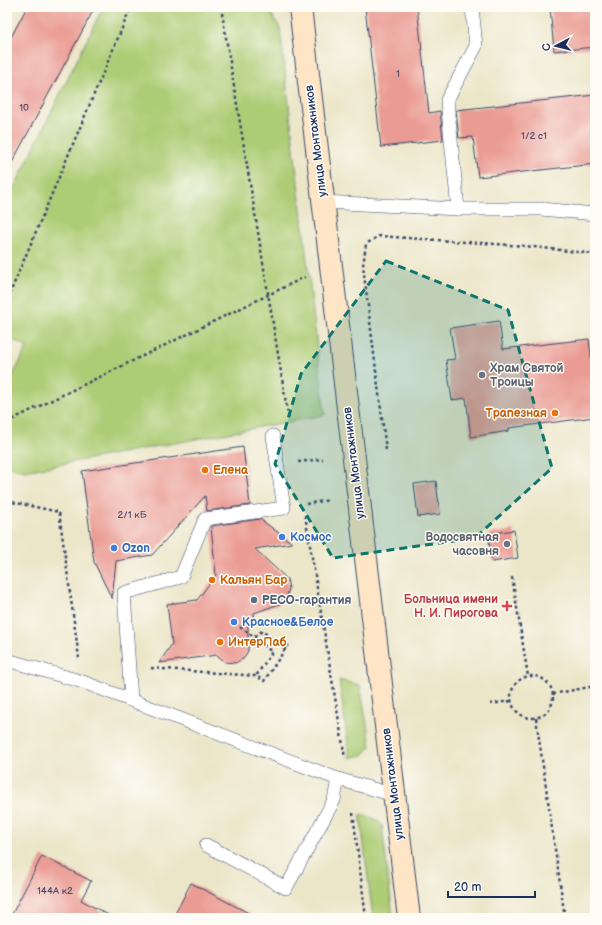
<svg xmlns="http://www.w3.org/2000/svg" width="602" height="925" font-family="'Balsamiq Sans',sans-serif">
	<style>
		.green { fill: #adcc74; stroke: #647e69 }
		.building { fill: #ea9b93 }
		.lines { fill: none; stroke-linecap: round; stroke-linejoin: round }
		.lane-casing { stroke: #3a4a6e; stroke-width: 14 }
		.secondary-casing { stroke: #3a4a6e; stroke-width: 24 }
		.path { stroke: #3a4a6e; stroke-width: 2.5; stroke-dasharray: 3 3; stroke-linecap: butt }
		.lane { stroke: #fff; stroke-width: 13 }
		.secondary { stroke: #fde5c5; stroke-width: 22 }
		.marked { fill: #0f766e; fill-opacity: 0.2; stroke: #0f766e; stroke-width: 3; stroke-dasharray: 8 5; stroke-linejoin: round }
		.worship-dot { fill: #6b7280; stroke: #fdfcf7; stroke-width: 1.5 }
		.food-dot { fill: #e8710a; stroke: #fdfcf7; stroke-width: 1.5 }
		.shop-dot { fill: #3f7fe0; stroke: #fdfcf7; stroke-width: 1.5 }
		.service-dot { fill: #5c6f8a; stroke: #fdfcf7; stroke-width: 1.5 }
		.health-dot { fill: #e0444e; stroke: #fdfcf7; stroke-width: 1.5 }
		.labels { text-anchor: middle; dominant-baseline: central; stroke-width: 3; stroke-linejoin: round; paint-order: stroke }
		.number-label { font-size: 10px; fill: #4f4a6b }
		.street-label { font-size: 12px; fill: #1b2f5e; stroke: #fdfcf7 }
		.worship-label { font-size: 12px; font-weight: bold; fill: #5b616d; stroke: #fdfcf7; text-anchor: start }
		.food-label { font-size: 12px; font-weight: bold; fill: #c56008; stroke: #fdfcf7; text-anchor: start }
		.shop-label { font-size: 12px; font-weight: bold; fill: #366cbe; stroke: #fdfcf7; text-anchor: start }
		.health-label { font-size: 12px; font-weight: bold; fill: #be3a42; stroke: #fdfcf7; text-anchor: end }
		.service-label { font-size: 12px; font-weight: bold; fill: #4e5e75; stroke: #fdfcf7; text-anchor: start }
	</style>
	<rect width="100%" height="100%" fill="#fdfcf7"/>
	<filter id="ink" filterUnits="userSpaceOnUse"><feTurbulence type="fractalNoise" baseFrequency=".025" numOctaves="2"/><feDisplacementMap in="SourceGraphic" scale="8" xChannelSelector="R" yChannelSelector="G"/><feConvolveMatrix kernelMatrix="1 2 1 2 8 2 1 2 1" color-interpolation-filters="sRGB"/></filter>
	<filter id="wash" filterUnits="userSpaceOnUse"><feTurbulence type="fractalNoise" baseFrequency=".012" numOctaves="4" result="noise"/><feDisplacementMap in="SourceGraphic" scale="16" xChannelSelector="R" yChannelSelector="G"/><feGaussianBlur stdDeviation="0.9" result="paint"/><feColorMatrix in="noise" values="0 0 0 0 0 0 0 0 0 0 0 0 0 0 0 0 0 1.4 0 .05"/><feComposite in="paint" operator="in"/></filter>
	<g filter="url(#wash)">
		<rect width="100%" height="100%" fill="#ece6c9"/>
		<g class="green">
			<path d="M103,7H263L269,10L280,28L325,415L25,471L7,467V388L27,347L7,337V202Z"/>
			<path d="M339,680L360,685L371,746L363,755L350,758Z"/>
			<path d="M360,814L376,819L382,825L393,918H373Z"/>
		</g>
		<g id="blocks">
			<g class="building">
				<path d="M27,7H95L7,172V45Z"/>
				<path d="M365,7H417L429,113L440,111L443,140L381,147Z"/>
				<path d="M550,7H595V47L554,51Z"/>
				<path d="M595,95V164L478,177L473,137L459,138L456,110Z"/>
				<path d="M499,321L503,349L589,339L595,388V417L509,428V431L471,437L466,398L452,400L446,360L455,359L450,328Z"/>
				<path d="M243,447L250,505L207,511L205,496L152,555L116,561L112,599L94,562L82,471Z"/>
				<path d="M436,481L440,514L418,517L414,484Z"/>
				<path d="M260,519L292,543L255,549L287,579L289,588L287,597L282,603L254,613L255,623L248,624V651L243,659L235,663L225,662L217,655L159,663L172,644L167,604L197,600L216,575L211,526Z"/>
				<path d="M514,530L518,558L492,562L488,534Z"/>
				<path d="M42,856L91,881L81,900L114,918H10Z"/>
				<path d="M191,883L258,918H173Z"/>
			</g>
		</g>
	</g>
	<g filter="url(#ink)">
		<use href="#blocks" fill-opacity="0" stroke="#3a4a6e" stroke-width="1"/>
		<g class="lines">
			<g class="lane-casing">
				<g id="lane">
					<path d="M323,202L458,209H541L595,214"/>
					<path d="M458,209L447,100L476,46L472,7"/>
					<path d="M7,660L83,682L338,779L394,795"/>
					<path d="M131,700L124,593L181,577L205,519L284,508L273,436"/>
					<path d="M206,845L286,888L334,800L338,779"/>
				</g>
			</g>
			<g class="secondary-casing">
				<path id="secondary" d="M300,7L409,918"/>
			</g>
			<g class="path">
				<path d="M221,7L289,421"/>
				<path d="M7,300L131,7"/>
				<path d="M7,422L305,277"/>
				<path d="M386,450L363,266L366,244L379,236L525,246L595,254"/>
				<path d="M298,462L323,459"/>
				<path d="M7,501L59,512L79,658"/>
				<path d="M306,504L329,500"/>
				<path d="M305,515L345,758"/>
				<path d="M512,577L528,676"/>
				<path d="M240,627L254,637L262,631L286,649"/>
				<path d="M254,637L272,652L256,676"/>
				<path d="M151,668L256,676L264,681L290,642"/>
				<circle cx="532" cy="697" r="21"/>
				<path d="M553,694L595,686"/>
				<path d="M490,704L511,701"/>
				<path d="M536,718L565,918"/>
				<path d="M353,813L366,918"/>
			</g>
			<use href="#lane" class="lane"/>
			<use href="#secondary" class="secondary"/>
		</g>
	</g>
	<path class="marked" d="M386,261L508,310L552,468L475,538L333,558L275,464L301,374Z"/>
	<g class="worship-dot">
		<circle cx="482" cy="375" r="4"/>
		<circle cx="507" cy="544" r="4"/>
	</g>
	<g class="food-dot">
		<circle cx="555" cy="413" r="4"/>
		<circle cx="205" cy="470" r="4"/>
		<circle cx="212" cy="580" r="4"/>
		<circle cx="220" cy="642" r="4"/>
	</g>
	<g class="shop-dot">
		<circle cx="282" cy="537" r="4"/>
		<circle cx="114" cy="548" r="4"/>
		<circle cx="234" cy="622" r="4"/>
	</g>
	<circle class="service-dot" cx="254" cy="600" r="4"/>
	<path class="health-dot" d="M505 600h4v4h4v4h-4v4h-4v-4h-4v-4h4z"/>
	<g class="labels">
		<g class="number-label">
			<text x="398" y="74">1</text>
			<text x="24" y="108">10</text>
			<text x="534" y="136">1/2 с1</text>
			<text x="132" y="515">2/1 кБ</text>
			<text x="55" y="891">144А к2</text>
		</g>
		<g class="street-label">
			<text transform="translate(316 141) rotate(-97)">улица Монтажников</text>
			<text transform="translate(354 463) rotate(-97)">улица Монтажников</text>
			<text transform="translate(393 784) rotate(-97)">улица Монтажников</text>
		</g>
		<g class="worship-label">
			<text x="490" y="368">Храм Святой<tspan x="490" dy="14">Троицы</tspan></text>
			<text x="499" y="537" text-anchor="end">Водосвятная<tspan x="499" dy="14">часовня</tspan></text>
		</g>
		<g class="food-label">
			<text x="547" y="413" text-anchor="end">Трапезная</text>
			<text x="213" y="470">Елена</text>
			<text x="220" y="580">Кальян Бар</text>
			<text x="228" y="642">ИнтерПаб</text>
		</g>
		<g class="shop-label">
			<text x="290" y="537">Космос</text>
			<text x="122" y="548">Ozon</text>
			<text x="242" y="622">Красное&amp;Белое</text>
		</g>
		<g class="health-label">
			<text x="498" y="599">Больница имени<tspan x="498" dy="14">Н. И. Пирогова</tspan></text>
		</g>
		<g class="service-label">
			<text x="262" y="600">PECO-гарантия</text>
		</g>
	</g>
	<rect width="602" height="925" fill="none" stroke="#fdfcf7" stroke-width="24"/>
	<g transform="translate(556 46) rotate(263)" stroke="#fdfcf7" stroke-width="3" paint-order="stroke">
	<path d="M0-3L7 15L0 10L-7 15Z" fill="#1b2f5e"/>
	<text y="-6" font-size="11" font-weight="bold" text-anchor="middle" fill="#1b2f5e">С</text>
	</g>
	<path d="M448 891v6h87v-6" fill="none" stroke="#1b2f5e" stroke-width="2"/>
	<text x="454" y="891" font-size="12" fill="#1b2f5e" stroke="#fdfcf7" stroke-width="3" paint-order="stroke">20 m</text>
</svg>
